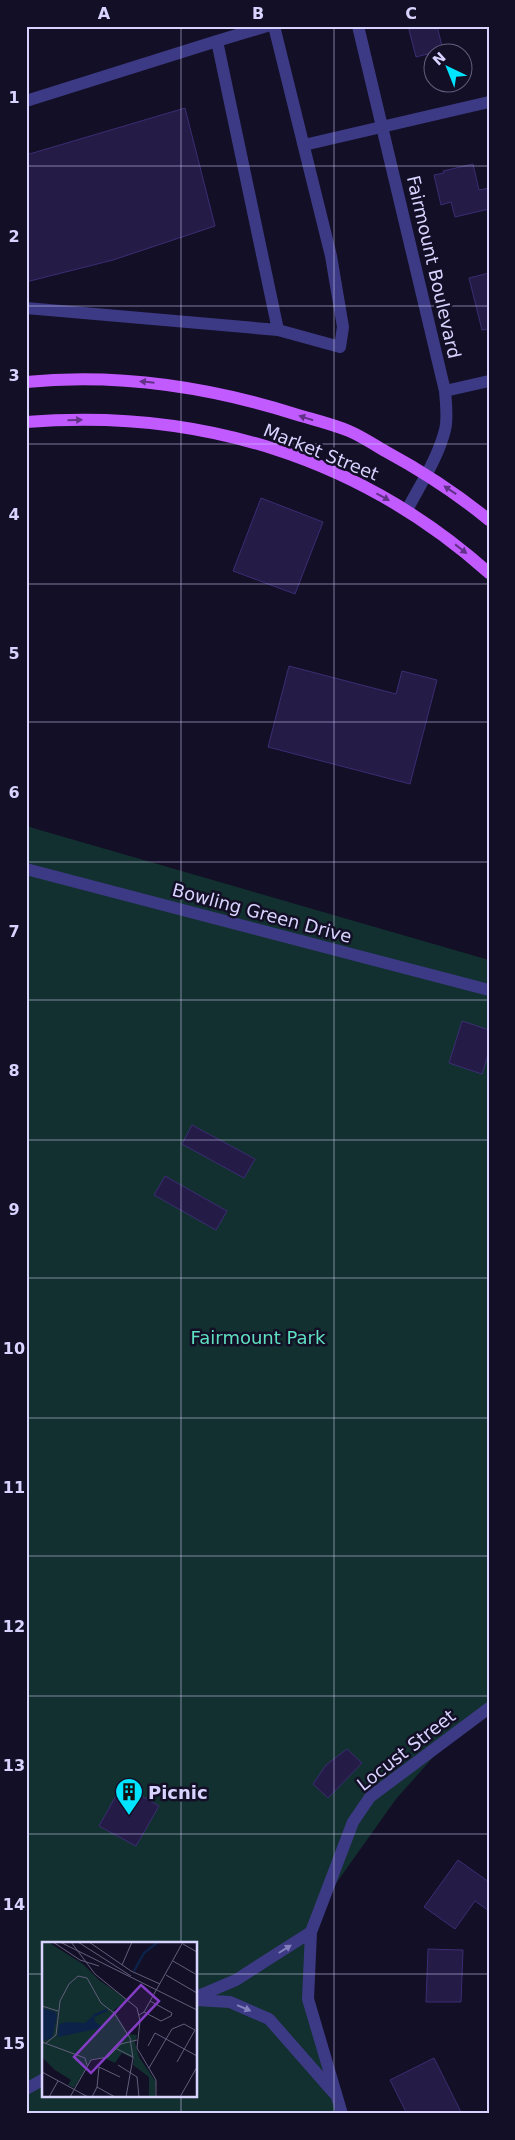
<svg xmlns="http://www.w3.org/2000/svg" width="515" height="2140" viewBox="0 0 515 2140" font-family="'DejaVu Sans',sans-serif">
  <style>
    .green { fill: #12302f; fill-rule: evenodd }
    .building { fill: #241b47; stroke: #3b2d73 }
    .lines { fill: none; stroke-linecap: round; stroke-linejoin: round }
    .minor { stroke: #3d3a85; stroke-width: 12 }
    .major { stroke: #c25bff; stroke-width: 12 }
    .oneway { fill: #623188 }
    .oneway2 { fill: #837fbc }
    .grid { fill: none; stroke: #d9d4ff; stroke-width: 1; stroke-opacity: 0.55 }
    .labels { text-anchor: middle; dominant-baseline: central; stroke-width: 5; stroke-linejoin: round; paint-order: stroke }
    .street-label { font-size: 18px; fill: #d9d4ff; stroke: #130f26 }
    .park-label { font-size: 18px; fill: #5fe0c0; stroke: #130f26 }
    .poi-label { font-size: 18px; font-weight: bold; fill: #d9d4ff; stroke: #130f26; text-anchor: start }
    .inset-river { fill: none; stroke: #0c2248; stroke-width: 2.5 }
    .inset-road { fill: none; stroke: #625e7d; stroke-width: 1 }
    .view { fill: #843dc5; fill-opacity: 0.15; stroke: #843dc5; stroke-width: 2.5 }
    .inset-edge { fill: none; stroke: #d9d4ff; stroke-width: 2.5 }
    .neatline { fill: none; stroke: #d9d4ff; stroke-width: 2 }
    .grid-label { font-size: 16px; text-anchor: middle; font-weight: bold; fill: #d9d4ff }
  </style>
  <rect width="100%" height="100%" fill="#130f26"/>
  <!-- green -->
  <path class="green" d="M26,826L489,960V1715L436,1754L396,1799L320,1906L310,1966L314,2027L336,2114H26ZM44,1944H196V2096H44Z"/>
  <!-- building -->
  <path class="building" d="M408,26H437L443,50L416,57Z
    M185,108L215,226L113,260L26,282V155Z
    M473,164L479,190L489,188V209L455,217L451,202L441,205L434,175L444,173L443,171Z
    M489,273V329L482,330L469,278Z
    M261,498L323,522L295,594L233,571Z
    M289,666L396,694L402,671L437,680L410,784L268,747Z
    M462,1021L489,1030V1051L482,1074L449,1063Z
    M192,1125L255,1159L244,1178L182,1144Z
    M165,1176L227,1211L216,1230L154,1195Z
    M347,1749L362,1763L328,1798L313,1784L326,1765Z
    M122,1785L159,1806L136,1846L99,1826Z
    M458,1860L489,1882V1911L475,1901L455,1929L424,1907Z
    M428,1949L463,1950L461,2002H426Z
    M434,2058L462,2114H407L390,2080Z"/>
  <g class="lines">
    <!-- minor -->
    <path class="minor" d="M274,26L331,256L343,327L340,347L278,330
      M358,26L445,391C446,404 448,418 445,430C438,458 420,485 407,510
      M217,41L267,26
      M26,101L217,41L278,330L26,308
      M304,145L489,102
      M445,391L489,381
      M26,869L489,990
      M196,1997L236,1980L311,1932
      M196,2000L230,2002L269,2019L334,2093
      M26,2089L44,2079
      M342,2114L308,1999L311,1932L353,1822L370,1797L489,1708"/>
    <!-- major -->
    <path class="major" d="M26,382C119,373 210,387 298,415C315,420 332,424 349,431C361,436 373,444 385,451C422,471 456,493 489,520
      M26,422C199,408 359,457 489,573"/>
  </g>
  <!-- one-way arrows -->
  <defs><path id="oneway-solid" d="M-6-.8H1V-3.2L6.5 0L1 3.2V.8H-6Z" transform="scale(1.25)"/></defs>
  <g class="oneway">
    <use href="#oneway-solid" transform="translate(147 382) rotate(-174)"/>
    <use href="#oneway-solid" transform="translate(306 418) rotate(-163)"/>
    <use href="#oneway-solid" transform="translate(75 420) rotate(-2)"/>
    <use href="#oneway-solid" transform="translate(450 490) rotate(-146)"/>
    <use href="#oneway-solid" transform="translate(383 497) rotate(29)"/>
    <use href="#oneway-solid" transform="translate(461 549) rotate(38)"/>
  </g>
  <g class="oneway2">
    <use href="#oneway-solid" transform="translate(285 1949) rotate(-32)"/>
    <use href="#oneway-solid" transform="translate(244 2008) rotate(23)"/>
  </g>
  <!-- grid -->
  <path class="grid" d="M181,26V1944M334,26V2114M26,166H489M26,306H489M26,444H489M26,584H489M26,722H489M26,862H489M26,1000H489M26,1140H489M26,1278H489M26,1418H489M26,1556H489M26,1696H489M26,1834H489M26,1974H44M196,1974H489M181,2096V2114"/>
  <!-- icons -->
  <defs>
    <symbol id="building-pin" viewBox="-11 -11 22 30"><path d="M0 17L-7.5 6A9.5 9.5 0 1 1 7.5 6Z" fill="#00e5ff" stroke="#130f26"/><path d="M-4-6H4V6H1V3H-1V6H-4ZM-2.5-4.3h1.7v1.8h-1.7ZM.8-4.3h1.7v1.8H.8ZM-2.5-1h1.7V.8h-1.7ZM.8-1h1.7V.8H.8Z" fill="#111"/></symbol>
  </defs>
  <g fill-rule="evenodd">
    <use href="#building-pin" x="113" y="1776" width="32" height="43"/>
  </g>
  <g class="labels">
    <!-- street labels -->
    <g class="street-label">
      <text transform="translate(434 267) rotate(77)">Fairmount Boulevard</text>
      <text transform="translate(321 452) rotate(22)">Market Street</text>
      <text transform="translate(262 913) rotate(15)">Bowling Green Drive</text>
      <text transform="translate(406 1750) rotate(-38)">Locust Street</text>
    </g>
    <!-- park labels -->
    <g class="park-label">
      <text x="258" y="1337">Fairmount Park</text>
    </g>
    <!-- poi labels -->
    <g class="poi-label">
      <text x="148" y="1792">Picnic</text>
    </g>
  </g>
  <!-- overview -->
  <g transform="translate(42 1942)">
    <rect width="155" height="155" fill="#130f26"/>
    <path d="M0,0H6L41,22L57,38L86,58L72,68L86,92L95,93L93,101L97,115L114,140L113,155H107V135L91,123L92,117L80,111L73,121L62,116L50,117L32,146L26,143L29,138L13,128L0,115Z" fill="#12302f"/>
    <path d="M0,66L13,70L15,74L10,96L3,98H0ZM51,74L54,81L61,84L59,86L16,95L17,82L25,80L43,81Z" fill="#0c2248"/>
    <path class="inset-river" d="M92,29L102,11L116,0M51,74L65,68"/>
    <path class="inset-road" d="M11,0L38,18L57,24M18,0L155,68M29,0L53,32L95,66L98,79L95,106L114,138V155M36,0L89,34M47,0L89,29L118,42M141,2L155,10M131,19L155,33M80,23L90,0M124,33L155,51M0,64L16,69M102,70L119,79L129,74L130,71L108,59M97,73L102,70L141,0M0,100L43,116L45,123M4,101L14,93L18,59L27,42L36,34L45,36L59,61L72,71L88,96L91,116L84,155M106,104L113,91L155,114M75,107L91,115M76,123L95,135L97,155M107,126L130,87L142,82L153,88L135,120M0,130L46,155M55,145L73,155M7,155L16,139M28,155L49,118L66,115L79,102L95,98M50,155L55,145L57,125L78,135M138,155L155,125"/>
    <path class="view" d="M99,43L117,59L49,131L32,115Z"/>
    <rect width="155" height="155" class="inset-edge"/>
  </g>
  <!-- border -->
  <rect width="515" height="2140" fill="none" stroke="#130f26" stroke-width="55"/>
  <!-- north arrow -->
  <g transform="translate(448 68) rotate(317)"><circle r="24" fill="#130f26" stroke="#625e7d"/>
  <path d="M0-4L9 19L0 12L-9 19Z" fill="#00e5ff"/>
  <text y="-8" font-size="14" font-weight="bold" text-anchor="middle" fill="#d9d4ff">N</text>
  </g>
  <rect x="28" y="28" width="460" height="2084" class="neatline"/>
  <g class="grid-label">
    <text x="104" y="19">A</text>
    <text x="258" y="19">B</text>
    <text x="411" y="19">C</text>
    <text x="14" y="103">1</text>
    <text x="14" y="242">2</text>
    <text x="14" y="381">3</text>
    <text x="14" y="520">4</text>
    <text x="14" y="659">5</text>
    <text x="14" y="798">6</text>
    <text x="14" y="937">7</text>
    <text x="14" y="1076">8</text>
    <text x="14" y="1215">9</text>
    <text x="14" y="1354">10</text>
    <text x="14" y="1493">11</text>
    <text x="14" y="1632">12</text>
    <text x="14" y="1771">13</text>
    <text x="14" y="1910">14</text>
    <text x="14" y="2049">15</text>
  </g>
</svg>
